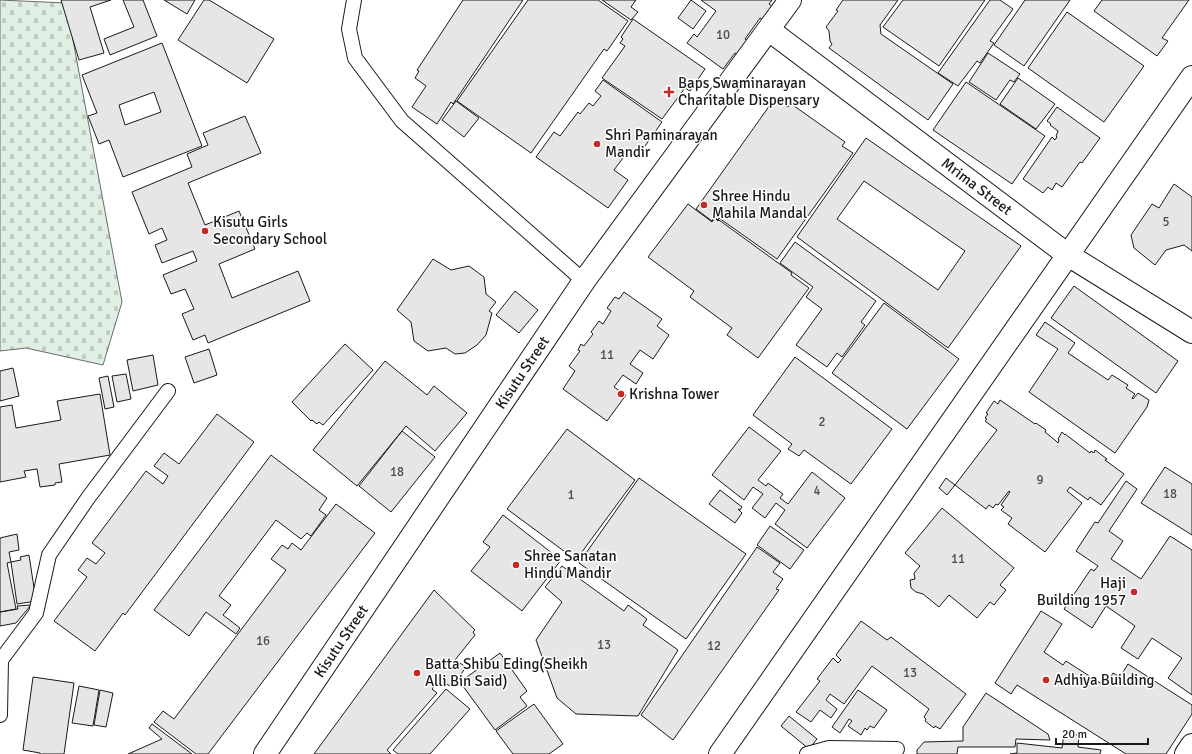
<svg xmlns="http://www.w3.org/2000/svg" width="1192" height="754" viewBox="0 0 1192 754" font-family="Signika,sans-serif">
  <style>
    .cemetery { fill: url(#cemetery-stones); stroke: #6a6a6a }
    .building { fill: #e6e6e6; stroke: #1a1a1a; fill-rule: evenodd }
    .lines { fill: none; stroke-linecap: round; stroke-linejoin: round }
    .lane-casing { stroke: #1a1a1a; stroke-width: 16 }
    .street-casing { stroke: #1a1a1a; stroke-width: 24 }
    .secondary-casing { stroke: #1a1a1a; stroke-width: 24 }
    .lane { stroke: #fff; stroke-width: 14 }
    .street { stroke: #fff; stroke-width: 22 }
    .secondary { stroke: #fff; stroke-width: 22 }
    .poi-dot { fill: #c62828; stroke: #fff; stroke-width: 1.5 }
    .labels { text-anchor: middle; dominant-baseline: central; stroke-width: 3; stroke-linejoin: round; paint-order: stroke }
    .number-label { font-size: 13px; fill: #4d4d4d }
    .poi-label { font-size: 15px; fill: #1a1a1a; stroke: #fff; text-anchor: start }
    .street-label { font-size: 15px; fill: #1a1a1a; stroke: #fff }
  </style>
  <defs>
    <pattern id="cemetery-stones" width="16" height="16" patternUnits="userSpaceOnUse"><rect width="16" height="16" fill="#e0efe3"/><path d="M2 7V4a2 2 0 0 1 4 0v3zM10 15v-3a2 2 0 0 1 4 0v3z" fill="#c0ccc2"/></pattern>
  </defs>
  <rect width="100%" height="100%" fill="#fff"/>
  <!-- cemetery -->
  <path class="cemetery" d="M0,0L66,3L122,302L103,365L26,348L0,351Z"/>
  <!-- building -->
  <path class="building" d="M61,0H111L90,7L104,53L79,60Z
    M123,0H143L157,36L110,55L104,39L134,27Z
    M164,0H195L187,14Z
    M204,0H209L274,39L247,83L178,40Z
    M463,0H523L453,104L451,102L437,124L412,107L426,86L415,78L419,71L417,70Z
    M528,0H598L628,21L607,51L604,49L531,153L457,101Z
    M602,0H636L631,7L638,12L631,20Z
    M691,0L706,11L693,29L678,18Z
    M701,0H772L769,4L772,6L763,20L760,18L745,39L748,41L738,55L735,53L723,69L687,43L694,34L697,37L716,11Z
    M843,0H898L880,25L881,34L953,84L928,120L829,48L832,44L830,41L829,31L826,27L838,11L836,10Z
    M903,0H985L939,66L883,27Z
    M990,0H1000L1013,9L990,41L994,43L980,63L977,61L958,86L938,73Z
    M1025,0H1070L1024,66L994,45Z
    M1102,0H1189L1162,38L1168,41L1157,56L1094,11Z
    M1067,12L1144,66L1104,122L1028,68Z
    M633,19L705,69L690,91L685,88L662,119L602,78L625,46L620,43L623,39L621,37Z
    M162,43L202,146L123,177L109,140L99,144L88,116L97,113L82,75ZM154,92L161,112L125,125L119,105Z
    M988,53L1020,74L1014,82L1010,80L996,100L969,82Z
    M1018,78L1055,104L1036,129L1000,104Z
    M603,80L662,122L638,156L629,150L614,170L628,180L608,208L536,157L554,132L560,136L578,112L580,114L589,103L593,106L601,96L595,91Z
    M966,82L1045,136L1012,184L933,130Z
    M775,98L788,107L790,103L845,142L842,146L853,153L777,259L719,218L718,220L714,217L712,221L696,209Z
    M456,101L479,118L464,137L442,120Z
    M1057,107L1100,138L1082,163L1080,162L1062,187L1056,183L1052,190L1048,187L1043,193L1023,179L1052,137L1055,140L1057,137L1056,136L1058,131L1050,125L1051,124L1047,121Z
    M245,116L261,153L188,183L205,225L239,211L255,249L219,264L232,298L298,271L310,301L208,343L205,335L193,340L182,314L194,309L185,289L171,294L163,275L197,261L193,251L162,263L155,245L167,240L162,228L149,234L132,192L192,167L187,154L208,145L203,133Z
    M866,138L1021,246L948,348L797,237ZM864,181L965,251L938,290L837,219Z
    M1174,184L1192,197V251L1184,245L1166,250L1155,265L1134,248L1131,235L1152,204L1159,208Z
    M688,204L712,222L715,218L718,221L719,220L792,273L791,275L809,288L758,358L727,335L732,328L690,297L694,291L648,257Z
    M795,242L876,301L861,322L865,325L842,357L837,353L827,367L796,345L822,309L806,297L813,287L780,263Z
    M433,259L451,270L469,266L484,277L486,294L496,302L489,311L492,313L486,335L477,345L465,353L455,354L446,348L428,351L414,341L411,322L397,310Z
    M1074,286L1178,361L1156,393L1051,318Z
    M515,291L538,310L519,333L496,315Z
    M624,292L662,319L657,326L669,335L653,359L640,350L630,364L643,373L636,384L623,375L614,387L626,395L607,421L563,389L575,371L569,366L580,351L578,350L581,344L584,346L593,334L591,332L599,321L603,324L611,311L607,308L615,297L619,299Z
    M884,303L959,359L907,429L832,373Z
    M1045,322L1075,343L1068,353L1108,380L1112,375L1128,385L1126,388L1135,394L1132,398L1133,399L1138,393L1149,400L1147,407L1115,453L1029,392L1058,349L1036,335Z
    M345,344L373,370L323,425L319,422L317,424L312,420L311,421L292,402Z
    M209,349L217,375L194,383L185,357Z
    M153,355L158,385L133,391L127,360Z
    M795,357L892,429L851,484L804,450L799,456L788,449L792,444L753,415Z
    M385,361L427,395L434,386L467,413L435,451L406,426L357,486L313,450Z
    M13,368L19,396L0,401V371Z
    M126,374L131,399L117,402L112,376Z
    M108,376L114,407L105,409L99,378Z
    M100,394L110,455L59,464L62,482L55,483V485L40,487L37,469L24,471L26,477L0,482V407L12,405L16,428L61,420L57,401Z
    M1000,400L1035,424L1036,423L1046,430L1045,432L1056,441L1058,443L1059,440L1058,439L1062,432L1065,435V434L1090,453L1091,451L1094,453L1095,450L1107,459L1105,460L1124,474L1101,505L1090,497L1088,500L1070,487L1067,491L1082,503L1045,552L1008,524L1012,518L1001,510L1004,507L1001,505L1010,492L1009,491L998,505L996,504L993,508L989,505L986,509L955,485L997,430L985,421L987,419L985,418L988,414L986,413L994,401L998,404Z
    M217,414L254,442L125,615L123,613L95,651L54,621L87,577L78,570L87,558L96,564L105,553L92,543L146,471L163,484L168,476L154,466L164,453L179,464Z
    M749,427L781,451L758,480L766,486L768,483L783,494L780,498L788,504L812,472L845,498L807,548L775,524L785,510L776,503L765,518L752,508L763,494L753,487L744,500L712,475Z
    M567,429L635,480L576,560L507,509Z
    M402,431L435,457L391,512L359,486Z
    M271,455L327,498L319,510L326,515L311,536L307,533L301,539L276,520L219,596L231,605L223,615L240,628L236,634L206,612L189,636L154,610Z
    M1165,467L1192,484V535L1141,503Z
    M639,478L746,554L686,639L579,563Z
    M946,478L955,485L947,495L939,488Z
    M1126,481L1137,489L1109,531L1123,541L1111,559L1141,579L1170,536L1192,550V695L1168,678L1182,658L1152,638L1138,659L1121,648L1135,626L1106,606L1092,628L1064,609L1091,569L1094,571L1098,566L1076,551L1095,522L1098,523Z
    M720,490L742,507L740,510L738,509L742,513L735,523L709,504Z
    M336,504L375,533L208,754H196L154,722L163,711L174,719L286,570L271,559L282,545L288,549L292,543L301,550Z
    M942,508L1014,568L1000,585L1006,590L994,605L990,602L977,618L949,595L939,607L923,594L916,592L911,588L910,580L915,579L914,573L920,566L905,553Z
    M503,515L561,560L522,611L471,571L490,547L483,542Z
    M770,526L804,550L790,569L757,545Z
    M17,534L19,550L9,552L11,562L7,563L16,609L0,612V538Z
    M757,547L780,563L773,572L783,579L776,589L779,590L673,740L641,715Z
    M29,555L36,601L17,604L11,562L21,560L20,557Z
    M562,566L624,611L628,605L647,619L643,625L678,650L638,716L576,714L557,698L536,640L562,602L545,587Z
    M434,590L475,630L473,632L475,635L455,660L466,667L452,687L439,680L432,689L437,693L387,750L391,754H314Z
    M31,605L16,623L0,626V612L18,609L17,606Z
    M1041,611L1062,624L1044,652L1063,665L1066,661L1105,686L1113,673L1120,677L1128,664L1192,705V714L1166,754H1126L1017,685L1011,694L995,683Z
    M861,621L887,640L891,637L966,694L940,729L935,726L934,728L925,721L926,719L924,717L929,709L872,666L844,704L830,694L826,700L837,709L831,718L820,710L811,722L796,712L820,681L817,679L833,658L838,663L841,660L836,655Z
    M500,653L527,691L520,697L527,706L495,730L460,682Z
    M33,677L74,683L64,754H40V753L23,750Z
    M79,686L99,690L93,726L72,723Z
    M446,689L470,709L430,754H398L393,750Z
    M100,690L113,693L106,727L94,725Z
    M858,690L887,710L874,728L870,726L867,730L865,728L861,735L848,726L852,721L849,719L840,733L832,727Z
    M986,693L1048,734L1050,740L1016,739L1015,747H958L957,754H917V750L924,742L963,741V727Z
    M534,704L563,744L549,754H513L496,731Z
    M789,716L817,739L809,749L781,726Z
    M152,724L192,754H128L162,739L149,728Z
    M1064,734L1079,735L1078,747L1101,750L1100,754H1010L1017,753V743L1062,748Z"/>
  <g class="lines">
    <defs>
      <path id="lane" d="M354,0L349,29L355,58L402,121L584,281
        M0,715L1,660L36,613L49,555L88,498L168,391
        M807,754L829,748L897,749"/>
      <g id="street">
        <path id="s1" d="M769,30L1068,255L1192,332"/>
        <path id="s2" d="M265,754L584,281L790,0"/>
        <path d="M720,754L1192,77"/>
      </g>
      <path id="secondary" d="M1186,754L1192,745"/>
    </defs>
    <!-- lane casing -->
    <use href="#lane" class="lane-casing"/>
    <!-- street casing -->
    <use href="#street" class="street-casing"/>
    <!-- secondary casing -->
    <use href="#secondary" class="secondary-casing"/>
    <!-- lane -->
    <use href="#lane" class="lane"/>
    <!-- street -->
    <use href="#street" class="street"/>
    <!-- secondary -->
    <use href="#secondary" class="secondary"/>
  </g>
  <!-- markers -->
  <g class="poi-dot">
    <path d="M667 86h4v4h4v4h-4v4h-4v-4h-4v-4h4z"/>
    <circle cx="597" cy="144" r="4"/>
    <circle cx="704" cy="205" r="4"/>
    <circle cx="205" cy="231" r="4"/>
    <circle cx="621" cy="394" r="4"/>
    <circle cx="516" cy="565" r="4"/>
    <circle cx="1134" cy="592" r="4"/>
    <circle cx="417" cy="673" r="4"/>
    <circle cx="1046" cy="680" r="4"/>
  </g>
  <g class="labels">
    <!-- number labels -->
    <g class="number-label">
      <text x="723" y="35">10</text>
      <text x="1166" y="222">5</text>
      <text x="607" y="355">11</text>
      <text x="822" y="422">2</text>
      <text x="397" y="472">18</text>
      <text x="1040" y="480">9</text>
      <text x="817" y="491">4</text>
      <text x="1170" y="494">18</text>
      <text x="571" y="495">1</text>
      <text x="958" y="559">11</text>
      <text x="263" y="641">16</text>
      <text x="604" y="645">13</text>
      <text x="714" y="646">12</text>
      <text x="910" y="673">13</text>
    </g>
    <!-- poi labels -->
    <g class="poi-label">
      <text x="678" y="83">Baps Swaminarayan<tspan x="678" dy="17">Charitable Dispensary</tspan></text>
      <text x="605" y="135">Shri Paminarayan<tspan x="605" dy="17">Mandir</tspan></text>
      <text x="712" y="196">Shree Hindu<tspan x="712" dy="17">Mahila Mandal</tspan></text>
      <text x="213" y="222">Kisutu Girls<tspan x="213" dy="17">Secondary School</tspan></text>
      <text x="629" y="394">Krishna Tower</text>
      <text x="524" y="556">Shree Sanatan<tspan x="524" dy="17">Hindu Mandir</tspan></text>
      <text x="1126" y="583" text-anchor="end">Haji<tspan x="1126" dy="17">Building 1957</tspan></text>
      <text x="425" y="664">Batta Shibu Eding(Sheikh<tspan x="425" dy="17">Alli Bin Said)</tspan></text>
      <text x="1054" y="680">Adhiya Building</text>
    </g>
    <!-- street labels -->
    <g class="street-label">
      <text stroke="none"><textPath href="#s1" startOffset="260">Mrima Street</textPath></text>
      <text stroke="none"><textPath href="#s2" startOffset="460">Kisutu Street</textPath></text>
      <text stroke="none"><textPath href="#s2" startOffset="136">Kisutu Street</textPath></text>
    </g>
  </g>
  <!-- scale -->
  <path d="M1056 738v6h92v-6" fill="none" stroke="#1a1a1a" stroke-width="2"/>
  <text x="1062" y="738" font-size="12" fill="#1a1a1a" stroke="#ffffff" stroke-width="3" paint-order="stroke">20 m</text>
</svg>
